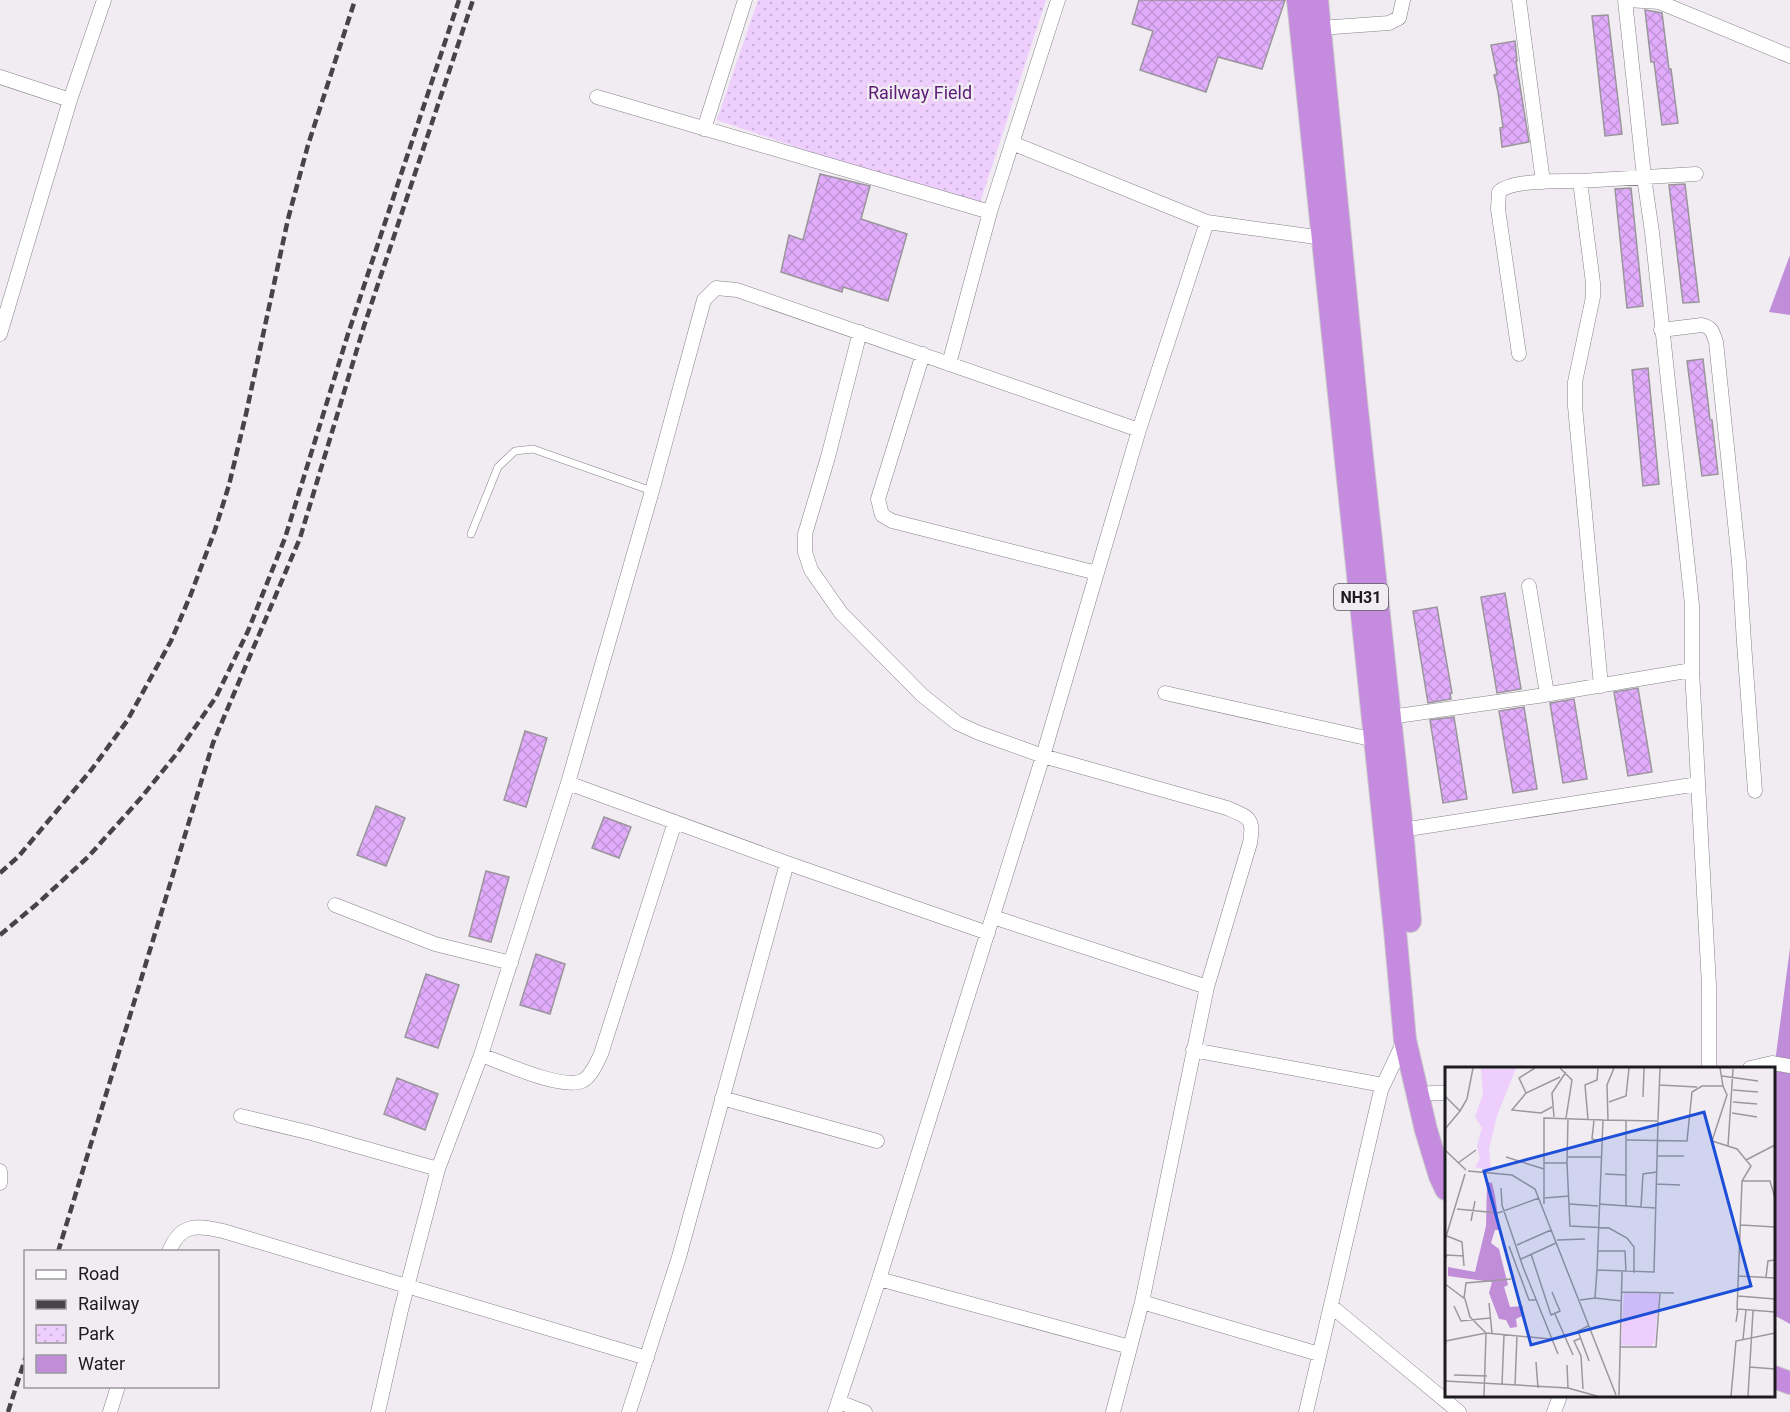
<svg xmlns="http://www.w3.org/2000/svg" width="1790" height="1412" viewBox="0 0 1790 1412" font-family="Roboto,sans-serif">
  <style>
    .park { fill: url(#park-dots) }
    .water { fill: #c08dd9 }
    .building { fill: url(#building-cross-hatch); stroke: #99959a; stroke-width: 1.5 }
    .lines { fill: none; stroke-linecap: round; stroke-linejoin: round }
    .service-casing { stroke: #858287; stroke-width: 8 }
    .minor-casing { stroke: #858287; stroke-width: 15 }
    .trunk-casing { stroke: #c9c8c9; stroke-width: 24 }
    .service { stroke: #fff; stroke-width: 7 }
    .minor { stroke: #fff; stroke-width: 14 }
    .trunk { stroke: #c48bde; stroke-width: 22 }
    .rail { stroke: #464447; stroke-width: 4.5; stroke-dasharray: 9 4.5; stroke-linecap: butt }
    .labels { text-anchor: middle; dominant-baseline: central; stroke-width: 5; stroke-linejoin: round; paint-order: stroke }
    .shield { fill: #f0ecf2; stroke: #5c5a5d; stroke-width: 1.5 }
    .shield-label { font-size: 16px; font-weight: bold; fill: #1c1b1d }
    .park-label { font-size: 18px; fill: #5c1c76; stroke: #f0ecf2 }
    .inset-road { fill: none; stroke: #9b989d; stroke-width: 1.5 }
    .view { fill: #1d4ed8; fill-opacity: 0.15; stroke: #1d4ed8; stroke-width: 3 }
    .inset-edge { fill: none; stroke: #1c1b1d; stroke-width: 3 }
  </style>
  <defs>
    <pattern id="park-dots" width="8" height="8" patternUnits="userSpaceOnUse" patternTransform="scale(1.5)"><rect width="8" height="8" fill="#edcefd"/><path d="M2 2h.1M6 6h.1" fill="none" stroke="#cbb0d8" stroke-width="1.8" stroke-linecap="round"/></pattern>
    <pattern id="building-cross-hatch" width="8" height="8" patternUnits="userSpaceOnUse" patternTransform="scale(1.5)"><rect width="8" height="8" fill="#e1acfb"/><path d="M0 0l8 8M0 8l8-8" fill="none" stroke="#c093d7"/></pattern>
  </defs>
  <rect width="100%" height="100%" fill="#f0ecf2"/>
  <!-- park -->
  <path class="park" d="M758,0H1046L978,209L717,120Z"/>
  <!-- water -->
  <path class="water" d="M1790,255V315L1769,312Z
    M1790,948V1324L1774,1315V1070Z"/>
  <!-- building -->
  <path class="building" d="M1139,0H1285L1262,69L1218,57L1206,92L1140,70L1153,31L1132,24Z
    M1645,10L1662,13L1669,69H1671L1678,123L1662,125L1654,62H1651Z
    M1608,15L1622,134L1605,136L1592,16Z
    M1515,41L1517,61H1516L1529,142L1502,147L1500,128L1503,127L1498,92L1494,75L1497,74L1491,45Z
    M820,174L870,186L861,219L907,234L888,301L843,287L842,292L781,272L789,235L803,240Z
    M1685,184L1699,302L1683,303L1669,185Z
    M1631,188L1643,306L1627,308L1615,189Z
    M1703,359L1710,420H1712L1718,474L1702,476L1687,361Z
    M1648,368L1659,484L1643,486L1632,370Z
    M1505,593L1521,689L1497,693L1481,597Z
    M1437,607L1452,693L1450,694L1451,699L1428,703L1413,611Z
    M1638,688L1652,772L1628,776L1614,692Z
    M1574,699L1587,779L1563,783L1550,703Z
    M1524,707L1537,789L1513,793L1499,711Z
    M1454,717L1467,799L1443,803L1430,720Z
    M525,731L547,738L526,807L504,800Z
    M376,806L405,818L386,866L357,855Z
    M604,817L631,827L619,858L592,848Z
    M486,871L509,877L491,942L469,936Z
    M536,954L565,964L550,1014L520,1005Z
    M426,974L459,985L438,1048L405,1037Z
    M397,1078L438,1094L425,1130L384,1114Z"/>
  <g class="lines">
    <defs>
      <path id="service" d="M471,534L498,467L515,451L533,449L652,491"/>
      <path id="minor" d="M1519,0L1543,182
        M1625,0L1644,177L1652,232L1692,605V670L1709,986V1068
        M1627,0L1659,2L1790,56
        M1320,28L1389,23L1399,18L1403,0
        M0,77L70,100
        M597,97L990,212
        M704,129L745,0
        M1012,143L1207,222
        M1580,181L1696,174
        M1661,330L1702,325C1712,327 1713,333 1716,342L1739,562L1744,643L1755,791
        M860,332L828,457L805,534V552L811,570L841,613L922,695L957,723L979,733L1043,756L1227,808C1250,818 1254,818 1250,843L1207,987L1142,1302
        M0,334L70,100L104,0
        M923,354L878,499L882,515L892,521L1097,573
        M1519,354L1498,209L1499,192C1510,180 1562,181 1580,181L1593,283V297L1575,382V406L1601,686
        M949,364L990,212L1058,0
        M1529,586L1547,694
        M1165,693L1375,740
        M1390,717L1538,696L1692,670
        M568,783L787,863L988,933
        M1402,830L1698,784
        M335,905L435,944L511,963
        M993,917L1207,987
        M1193,1050L1383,1085
        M481,1055C503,1063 562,1090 582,1081C591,1077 597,1062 601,1054L675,822
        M1750,1068L1772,1063L1790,1066
        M1431,1093H1446
        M722,1098L877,1141
        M241,1116L311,1133L438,1169
        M0,1171V1183
        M169,1252C180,1223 197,1225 223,1231L647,1358
        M879,1279L1130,1347
        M1331,1306L1459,1412
        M839,1402L865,1412
        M110,1412L118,1386
        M378,1412L401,1310L438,1169L481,1055L568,783L652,491L704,300L716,288L737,290L1139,430L1207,222L1323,238
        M629,1412L679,1257L787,863
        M835,1412L879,1279L1043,756L1139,430
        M1113,1412L1142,1302L1319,1354
        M1306,1412L1381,1090L1404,1041
        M1554,1412L1560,1396"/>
      <path id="trunk" d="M1298,0L1395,930L1405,1040L1426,1130L1440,1176L1446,1189
        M1317,0L1356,401L1402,830L1410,921
        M1774,1377L1790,1383"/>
    </defs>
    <!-- service casing -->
    <use href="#service" class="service-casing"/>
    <!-- minor casing -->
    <use href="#minor" class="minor-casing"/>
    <!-- trunk casing -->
    <use href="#trunk" class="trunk-casing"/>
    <!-- service -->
    <use href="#service" class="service"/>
    <!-- minor -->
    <use href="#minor" class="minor"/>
    <!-- trunk -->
    <use href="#trunk" class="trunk"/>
    <!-- rail -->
    <path class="rail" d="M0,873L18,857L92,769L127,721L171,641L191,594L215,530L229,485L246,414L288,219L308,145L355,0
      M0,935L38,903L88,857L140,799L178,752L216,697L248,631L285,538L348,334L459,0
      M58,1252L213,743L300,538L364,326L473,0
      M8,1412L26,1356"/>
  </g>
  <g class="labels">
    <!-- shield labels -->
    <rect class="shield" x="1334" y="584" width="54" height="26" rx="4.5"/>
    <g class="shield-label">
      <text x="1361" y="597">NH31</text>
    </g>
    <!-- park labels -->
    <g class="park-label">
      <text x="920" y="92">Railway Field</text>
    </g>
  </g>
  <!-- overview -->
  <g transform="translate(1445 1067)">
    <rect width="330" height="330" fill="#f0ecf2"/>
    <path d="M36,1H71L52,49L44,82L46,104L30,100L35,91L32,79L37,61L30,50L38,27Z" fill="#edcefd"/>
    <path d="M179,225L214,227L210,275L205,280L176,278Z" fill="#edcefd"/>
    <path d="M42,115L47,116L50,129L55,163H50L46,176L54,182L63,218L59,220L65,240L78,239L77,249L71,252L72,260L65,261L61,253L54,252L44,226L47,215L3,209V200L30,205L41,159Z" fill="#c08dd9"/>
    <path class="inset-road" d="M115,1L127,13L121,51M277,9L313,14M214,18L252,20M278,19L282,28L267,74L292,82L306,99L297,114L292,243M288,23L313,25M81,26L74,11L90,1M0,29L15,44L0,62M198,30L199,1M164,35L181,29L184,1M288,35L312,37M107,40L96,46L67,43L81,26L115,10M15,44L22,32L28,1M287,46L312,50M109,50L107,26L121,5M143,52L140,18L152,13L153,1M149,53L147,72L156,74M213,53L215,1M163,54L162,18L169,1M182,73L242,74L247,25L257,19H278L275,1M283,79L288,2M0,83L21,103M213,89H239M61,90L99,102M122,90H156M301,93L330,78M13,96L31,83M99,96H122L123,51M122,96L125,159L164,161L182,171L189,180V206M23,104L67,108L90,122L171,328M160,107L181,108M297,114H325L330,131M211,117L235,118M56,121L57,138L78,200L113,287M100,131L124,129M99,137V51L158,53L152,203M125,137L153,139M154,137L210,141M181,139V54M196,140L198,107L212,105M12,142L53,146L94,131M26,154L30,134M296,158L330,160M2,169L17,175L19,199M0,173L20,107M112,173L140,172M72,178L106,163M64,179L84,233H91M153,184H180L181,205M86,187L106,248L115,244L107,225M0,192L2,188L19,189M76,192L111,176M294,209L330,211M321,210L323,194L330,193M0,217L20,232L25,250L41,266L39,329M177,225L229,226M293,229L330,232M19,231L21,216L66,212M150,231L177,234M135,233L150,231L152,203L209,205L213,54L158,53M44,236L47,266M9,239L16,254L45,251M110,247L128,288M291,255L293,242L330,245M143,259L133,264L144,294M136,271L129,274L136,289L138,322M298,272L301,243M0,280L1,274L41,266L106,272M175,280H211L215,226M91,295L93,321M122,298L123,321M304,300L330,302M9,308L42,309M0,314L123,321L152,329M57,318L59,268M70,318L72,269M174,328L177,205M286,329L291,274L330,266M303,329L308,244"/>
    <path class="view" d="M259,45L306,219L86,278L39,104Z"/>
    <rect width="330" height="330" class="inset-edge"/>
  </g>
  <!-- legend -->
  <rect x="24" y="1250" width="195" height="138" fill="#f0ecf2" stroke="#9b989d" stroke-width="1.5"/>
  <rect x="36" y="1270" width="30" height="9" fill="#ffffff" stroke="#9b989d" stroke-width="1.5"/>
  <text x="78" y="1280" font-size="18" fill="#1c1b1d">Road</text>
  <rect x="36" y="1300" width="30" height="9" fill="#464447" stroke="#9b989d" stroke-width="1.5"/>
  <text x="78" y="1310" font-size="18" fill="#1c1b1d">Railway</text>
  <rect x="36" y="1325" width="30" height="18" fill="url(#park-dots)" stroke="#9b989d" stroke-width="1.5"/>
  <text x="78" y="1340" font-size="18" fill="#1c1b1d">Park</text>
  <rect x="36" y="1355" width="30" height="18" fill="#c08dd9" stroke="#9b989d" stroke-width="1.5"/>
  <text x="78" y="1370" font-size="18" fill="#1c1b1d">Water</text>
</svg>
